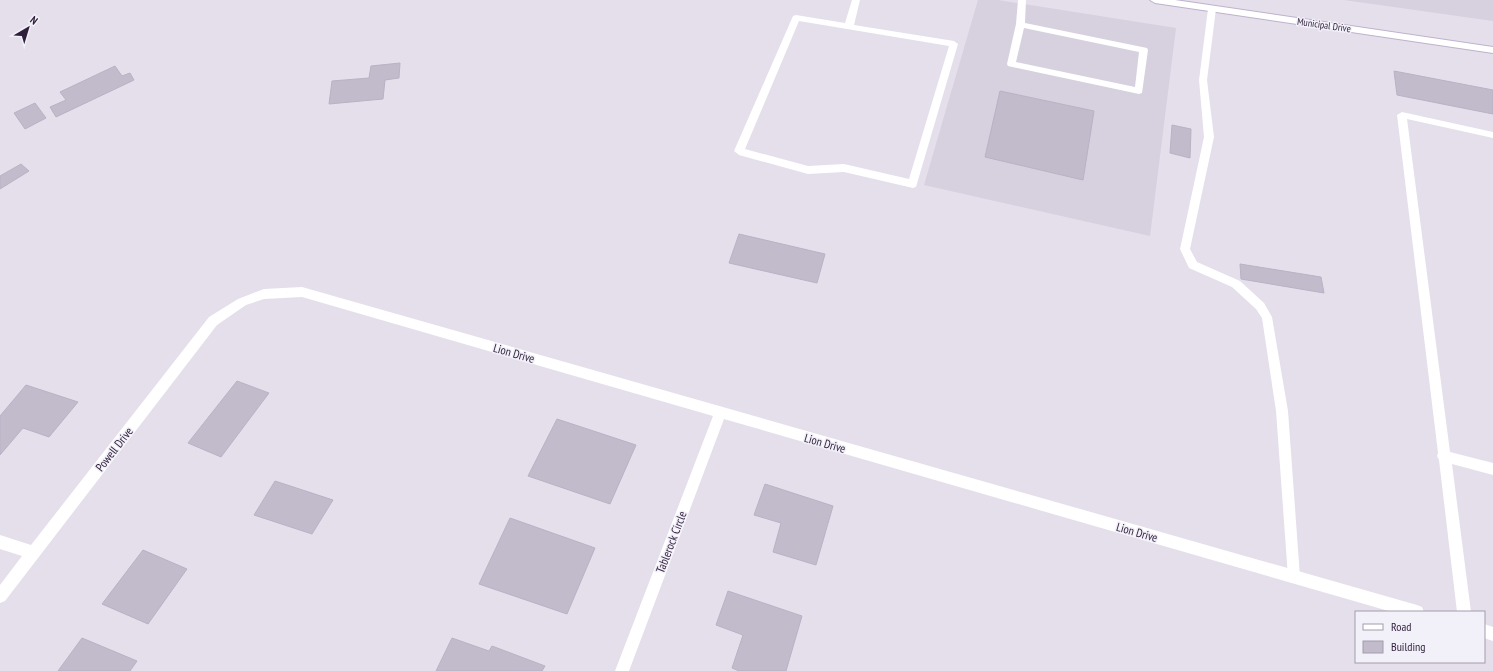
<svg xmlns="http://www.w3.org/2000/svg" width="1493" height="671" viewBox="0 0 1493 671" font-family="'PT Sans Narrow',sans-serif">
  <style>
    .built { fill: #d7d0df }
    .building { fill: #c2bbcc; stroke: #bab1c5 }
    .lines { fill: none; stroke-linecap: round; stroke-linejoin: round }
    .secondary-casing { stroke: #beb2cc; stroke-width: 2 }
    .lane { fill: #fff; fill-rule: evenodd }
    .street { fill: #fff; fill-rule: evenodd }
    .secondary { fill: #fff; fill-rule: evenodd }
    .labels { text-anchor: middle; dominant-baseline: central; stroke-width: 3; stroke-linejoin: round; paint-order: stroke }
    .far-street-label { font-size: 10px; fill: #301f3c; stroke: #f2f0f8 }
    .street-label { font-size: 12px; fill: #301f3c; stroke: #f2f0f8 }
  </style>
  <rect width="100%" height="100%" fill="#e4dfeb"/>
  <!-- built -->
  <path class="built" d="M978,0H998L1176,28L1150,236L924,185Z
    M1344,0H1493V21Z"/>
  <!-- building -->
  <path class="building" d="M400,63L399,78L385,80L383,99L329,104L332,81L369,78L371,66Z
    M115,66L122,76L130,73L134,80L56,117L50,107L66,100L60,92Z
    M1394,71L1493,90V114L1397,95Z
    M1000,91L1094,111L1083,180L985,157Z
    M35,103L46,118L25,129L14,113Z
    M1172,125L1191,129L1190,158L1170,153Z
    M21,164L29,171L0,189V176Z
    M739,234L825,254L817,283L729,263Z
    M1240,264L1321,277L1324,293L1241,279Z
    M237,381L269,393L221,457L188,443Z
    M26,385L78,402L49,437L23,428L0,455V416Z
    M557,419L636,445L610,504L528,476Z
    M275,481L333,500L312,534L254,515Z
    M765,484L833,506L816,565L773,552L781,523L754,515Z
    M510,518L595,548L567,614L479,584Z
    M143,550L187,569L148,624L102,604Z
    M728,591L802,616L786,671H739L732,668L743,635L716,625Z
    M82,638L137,661L130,671H58Z
    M452,638L489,651L492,646L545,666L542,671H436Z"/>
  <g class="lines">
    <defs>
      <path id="secondary" d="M1150,0H1175L1493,47V53L1155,3Z"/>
    </defs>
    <!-- secondary casing -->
    <use href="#secondary" class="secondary-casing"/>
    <!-- lane -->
    <path class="lane" d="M852,0H860L854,25L954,41L958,44L916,187L913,188L844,172L808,174L739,155L734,151L793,16L796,15L845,23ZM799,21L949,46L909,179L844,164L808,166L745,149Z
      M1018,0H1026L1025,23L1147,48L1148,50L1142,93L1139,94L1008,66L1007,64L1016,24ZM1024,28L1139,52L1135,87L1016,62Z
      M1212,6L1216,9L1207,80L1214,137L1190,249L1197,262L1240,281L1264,303L1272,317L1288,411L1300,577L1299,582L1294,583L1289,582L1288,577L1276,411L1262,318L1256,309L1232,287L1189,268L1180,249L1204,137L1199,80L1208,9Z
      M1402,112L1493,132V138L1407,119L1450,452L1493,463V475L1452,464L1471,612H1457L1439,460L1437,456L1438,453L1397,115Z"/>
    <!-- street -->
    <path class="street" d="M302,287L1417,605L1422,607L1424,612H1392L724,419L629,671H615L713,416L302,297L264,299L246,305L217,325L5,601L0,603V585L22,556L0,549V535L31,545L209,317L238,299L264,289Z
      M1484,624L1493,627V641L1484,638Z"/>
    <!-- secondary -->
    <use href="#secondary" class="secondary"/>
  </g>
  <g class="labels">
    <!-- far-street labels -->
    <g class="far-street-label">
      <text transform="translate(1324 25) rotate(8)">Municipal Drive</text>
    </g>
    <!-- street labels -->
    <g class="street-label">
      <text transform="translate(514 353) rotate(16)">Lion Drive</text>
      <text transform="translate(825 443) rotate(16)">Lion Drive</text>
      <text transform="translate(114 449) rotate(-52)">Powell Drive</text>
      <text transform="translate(1137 532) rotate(16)">Lion Drive</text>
      <text transform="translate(671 542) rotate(-69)">Tablerock Circle</text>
    </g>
  </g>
  <!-- legend -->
  <rect x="1355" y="611" width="130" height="52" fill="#f2f0f8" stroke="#a49cad"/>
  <rect x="1363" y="624" width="20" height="6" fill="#ffffff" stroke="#a49cad"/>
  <text x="1391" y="631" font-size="12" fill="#301f3c">Road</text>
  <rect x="1363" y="641" width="20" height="12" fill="#c2bbcc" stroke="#a49cad"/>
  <text x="1391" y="651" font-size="12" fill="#301f3c">Building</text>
  <!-- north arrow -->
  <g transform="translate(28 28) rotate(38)" stroke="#f2f0f8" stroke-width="3" paint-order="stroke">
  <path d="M0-3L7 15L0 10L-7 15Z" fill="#301f3c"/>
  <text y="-6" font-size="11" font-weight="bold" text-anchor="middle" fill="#301f3c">N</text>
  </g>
</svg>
